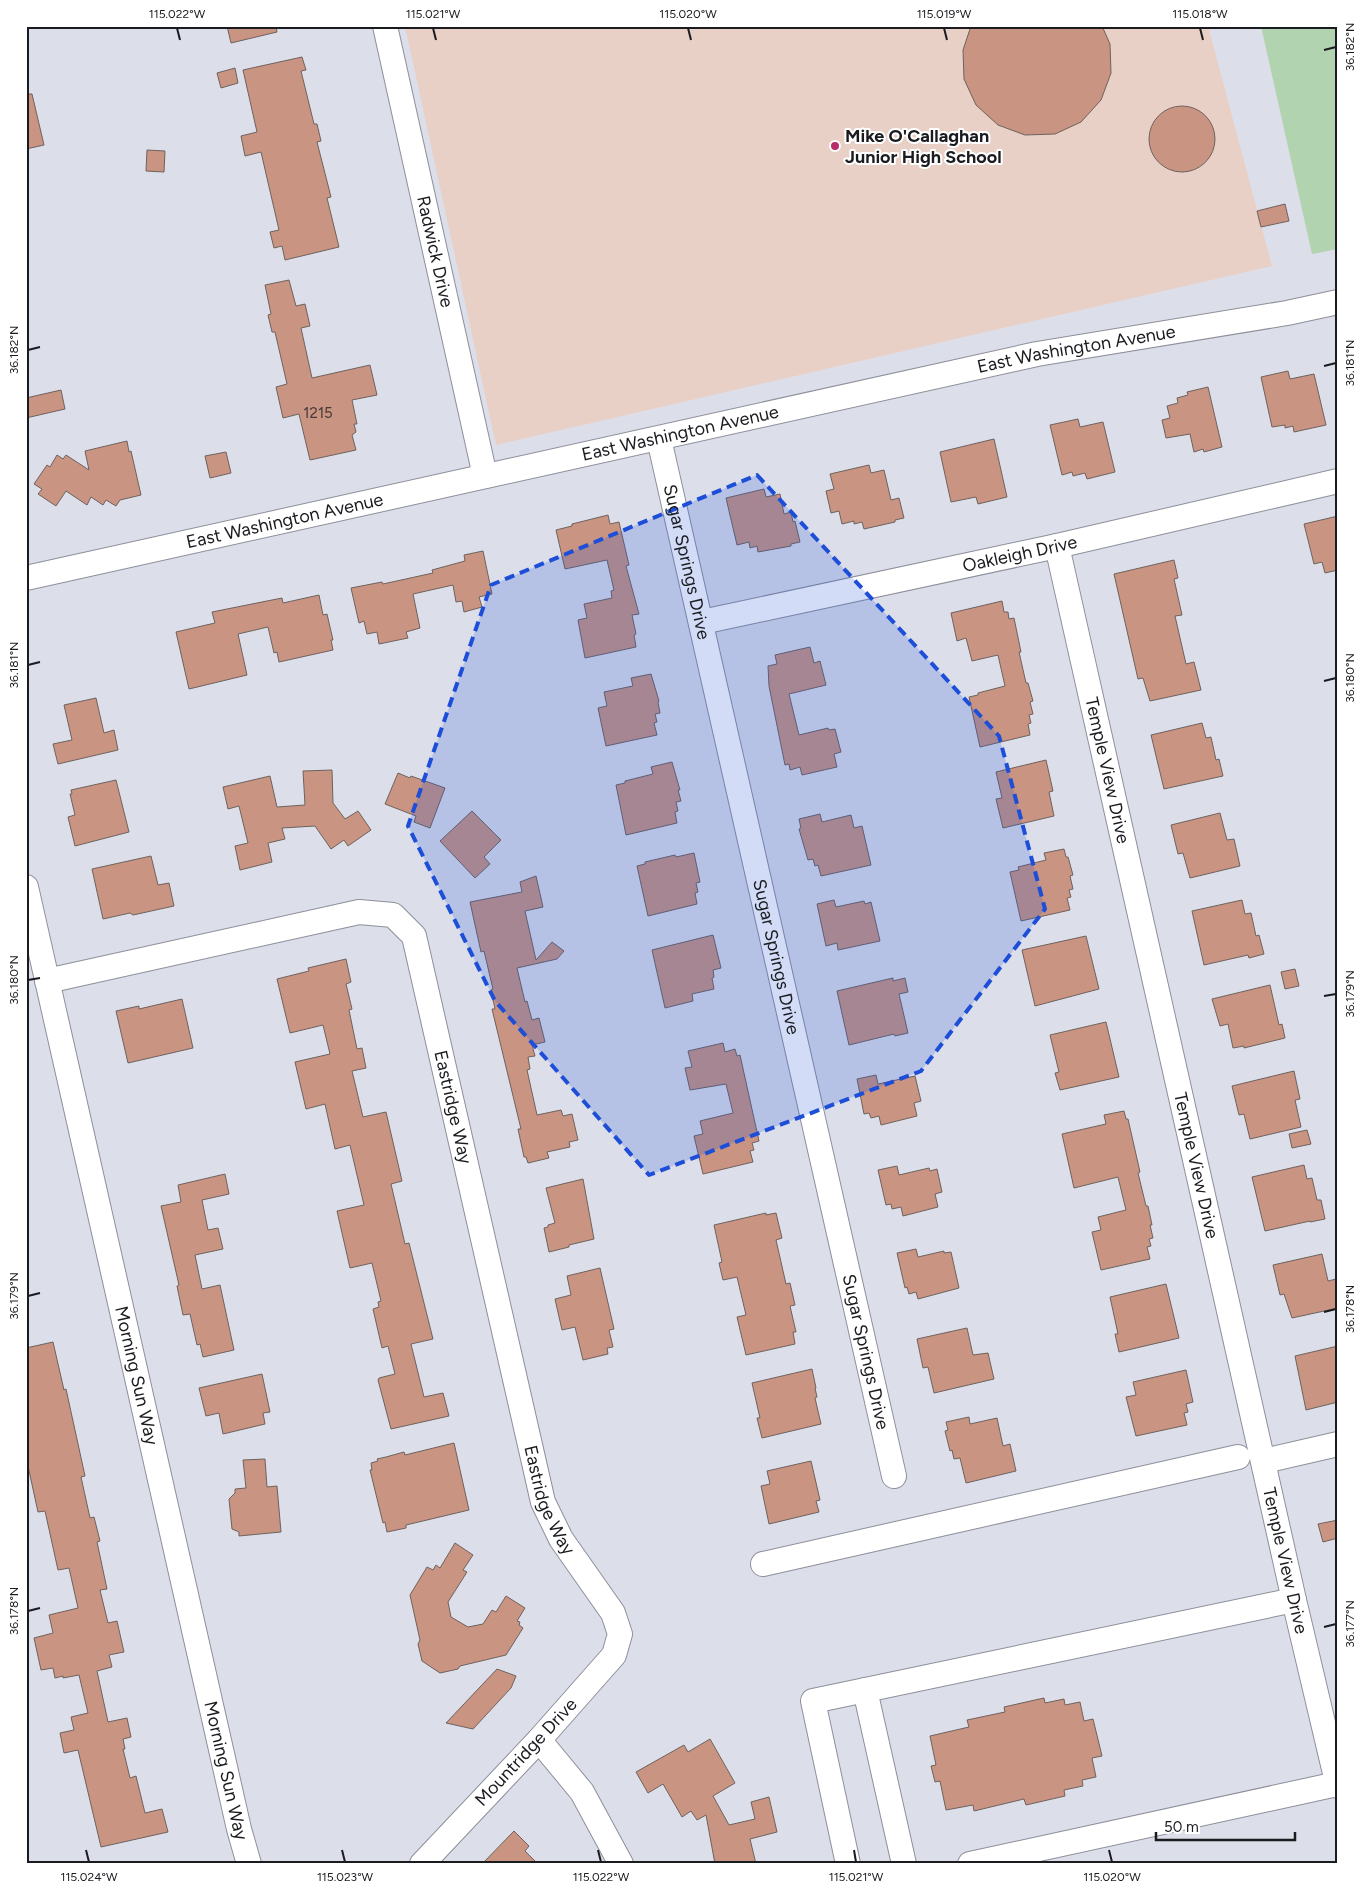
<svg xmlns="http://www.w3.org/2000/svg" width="1364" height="1890" viewBox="0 0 1364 1890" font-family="Figtree,sans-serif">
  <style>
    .education { fill: #e8d0c6 }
    .green { fill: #b1d3af }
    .building { fill: #c99481; stroke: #6e625e }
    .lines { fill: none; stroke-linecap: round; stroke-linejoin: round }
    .minor-casing { stroke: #8d8f9a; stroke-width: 26 }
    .minor { stroke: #fff; stroke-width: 24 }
    .marked { fill: #1d4ed8; fill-opacity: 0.2; stroke: #1d4ed8; stroke-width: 4; stroke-dasharray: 10 6; stroke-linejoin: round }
    .ticks { fill: none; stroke: #1a1b1f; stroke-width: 2 }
    .poi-dot { fill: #b82d67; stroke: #fff; stroke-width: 2 }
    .labels { text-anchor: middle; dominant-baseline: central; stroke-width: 4; stroke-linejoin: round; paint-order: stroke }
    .number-label { font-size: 15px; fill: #463938 }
    .poi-label { font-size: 18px; font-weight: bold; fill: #1a1b1f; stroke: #fff; text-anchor: start }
    .street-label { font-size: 18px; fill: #1a1b1f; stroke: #fff }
    .neatline { fill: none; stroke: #1a1b1f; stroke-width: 2 }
    .ticks-label { font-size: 12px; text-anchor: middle; fill: #1a1b1f }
  </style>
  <rect width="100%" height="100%" fill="#dcdeea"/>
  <!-- education -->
  <path class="education" d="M405,26H1208L1272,266L496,445Z"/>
  <!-- green -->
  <path class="green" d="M1261,26H1338V249L1312,254Z"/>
  <!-- building -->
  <path class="building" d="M227,26H276L277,32L231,43Z
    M971,26H1102L1110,44L1111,73L1101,100L1081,122L1055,134L1025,135L998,125L976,105L964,79L963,50Z
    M302,57L306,70L301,71L314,124H317L321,141L317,142L331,197L327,198L339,247L285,260L282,246L274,248L270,232L279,230L261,152L245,156L241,136L257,132L243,70Z
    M235,68L238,83L221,88L217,73Z
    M26,94H32L44,145L26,149Z
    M1149 139a33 33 0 1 1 66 0a33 33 0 1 1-66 0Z
    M147,150L165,151L164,172L146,171Z
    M1285,204L1289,221L1261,227L1257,211Z
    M289,280L296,306L305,304L310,326L301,328L312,378L370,365L377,395L352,400L357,424H354L356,432L352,435L356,450L310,460L299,414L283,418L276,387L287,384L275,332H272L268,315L271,314L265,285Z
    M1288,371L1290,379L1314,374L1326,425L1294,432L1293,426L1285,428V425L1272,427L1261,377Z
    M1208,387L1222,447L1204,452L1203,449L1194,452L1190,434L1166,438L1162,420L1170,418L1167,406L1178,403L1177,398L1188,395L1187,392Z
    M61,390L65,409L26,418V398Z
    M1078,419L1080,427L1103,422L1115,472L1087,479L1085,473L1073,476L1072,472L1062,475L1050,425Z
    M994,439L1007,497L978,504L976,497L951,502L940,452Z
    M127,441L129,452L131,451L141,495L120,500L116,506L106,500L103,505L91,497L87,505L66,491L56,506L38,494L42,489L34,484L47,465L50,467L57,455L63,459L66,455L89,470L85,451Z
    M226,452L231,473L210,478L205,456Z
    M869,465L871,473L884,470L891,500L899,498L904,518L895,520V522L864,529L862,522L854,524V521L842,524L839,511L831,513L826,491L834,489L830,474Z
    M764,489L766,497L780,494L784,514L791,512L793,522L795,521L800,542L791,544V546L758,552L757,546L750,548L749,542L737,545L726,498Z
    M608,515L610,524L619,522L629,565L626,566L639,614L632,615L636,634L634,635L636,647L585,658L578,620L587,618L584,604L612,598L611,591L614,590L607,560L565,569L556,530L572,526V524Z
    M1338,516V570L1325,573L1322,562L1314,564L1304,524Z
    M483,551L492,594L479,597L482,607L464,612L462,601L456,602L453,585L413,594L420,628L406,632L408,638L379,644L377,632L367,634L364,621L359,623L351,588L382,582L383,584L433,573L432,570L465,561L464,555Z
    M1174,560L1178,578L1174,579L1182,615L1175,616L1186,664L1194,662L1201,690L1150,701L1143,678L1138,679L1114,574Z
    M319,595L323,615L327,614L333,640H331L333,650L279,662L277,652L274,653L268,627L238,634L247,675L189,689L176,632L215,623L212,612L282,598L283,603Z
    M1002,601L1004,612H1008L1009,619L1014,618L1021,652H1019L1026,683H1028L1033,701L1030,702L1033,714L1029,715L1031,723L1028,724L1030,735L980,747L969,697L978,695V693L1005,686L998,655L972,661L966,638L957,641L951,613Z
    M810,647L814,663L820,661L826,685L789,694L799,735L828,728L829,730L835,729L841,752L834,754L837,767L802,775L800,767L790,770L789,764L785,765L769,686L768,666L777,664L775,655Z
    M651,674L659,701L658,702L660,713L655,714L657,722L654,723L657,735L606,746L598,708L607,706L604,692L633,686L631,678Z
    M96,698L104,733L114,730L118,750L58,764L53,744L72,740L64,705Z
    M1202,723L1206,738L1211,737L1216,760L1219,759L1223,776L1164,789L1151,735Z
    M1046,760L1053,791L1049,792L1054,816L1003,828L996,799L1002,798L996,772Z
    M672,762L680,790H678L681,801L676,802L678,811L675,812L677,823L626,835L616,785L625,783V781L653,774L651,767Z
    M332,770L333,803L345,819L358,811L371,830L348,846L344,840L331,849L315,826L282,828L285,839L268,843L272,862L240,870L235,846L248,843L239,806L228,809L223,787L270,776L277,807L305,805L303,771Z
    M398,773L410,778L411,776L445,788L430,828L414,822L416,816L385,804Z
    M116,780L129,832L75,846L68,817L75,815L70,794H72L71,790Z
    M472,811L501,840L484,857L490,864L475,878L440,841Z
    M1220,813L1227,840L1234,839L1240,866L1190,878L1183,853L1178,854L1171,825Z
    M820,814L822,822L851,815L854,828L862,826L871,865L821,876L818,865L815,866L813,859L808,860L799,829L801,828L799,819Z
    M1064,849L1066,857H1068L1073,875L1070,876L1073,889L1069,890L1071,897L1067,898L1070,910L1021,921L1010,872L1019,870L1018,867L1046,860L1044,853Z
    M694,853L700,882L696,883L698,892L695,893L697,904L648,916L637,866L645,864V862L675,855L676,857Z
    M151,856L158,885L169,883L174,906L133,915L130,913L103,919L92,869Z
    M536,876L543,907L525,911L536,960L552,942L564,951L557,959L517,968L525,1002L527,1001L532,1020L539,1018L545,1042L532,1045L535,1056L528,1057L530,1069L527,1070L537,1115L561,1110L563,1116L572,1114L578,1140L569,1142L570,1147L547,1152L549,1158L528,1163L526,1157H524L518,1129H521L492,1009H495L491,990L493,989L484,951L481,952L470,902L522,892L520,882Z
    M834,900L836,907L864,901L865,904L871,902L880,941L838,950L837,943L826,946L817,904Z
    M1242,900L1245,914L1251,913L1256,936L1259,935L1264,954L1249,958L1248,955L1204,965L1192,911Z
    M713,935L721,968L713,970L714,977L712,978L714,989L692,994L693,1001L665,1008L652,950Z
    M1086,936L1099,989L1035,1006L1022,950Z
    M346,959L351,982L346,984L352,1009L349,1010L357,1049L362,1048L366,1068L352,1071L363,1117L386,1112L402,1181L391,1184L405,1244L409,1243L433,1339L411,1344L424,1397L443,1393L449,1416L391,1429L378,1380L379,1378L395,1374L388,1346L382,1348L373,1309L379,1307L378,1302L381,1301L372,1263L350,1268L337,1211L364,1205L350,1145L335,1149L325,1104L306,1109L295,1062L330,1054L323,1025L290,1033L277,979L309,971L308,968Z
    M1295,969L1299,986L1285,989L1281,972Z
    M893,978V981L905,978L908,992L899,994L908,1033L895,1036L894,1034L849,1045L837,991Z
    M1270,985L1279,1025L1282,1024L1285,1038L1244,1048V1046L1233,1048L1228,1024L1220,1026L1212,999Z
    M182,999L193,1048L128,1063L116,1011L139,1006V1009Z
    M1106,1022L1119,1077L1060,1090L1055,1073L1059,1072L1050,1035Z
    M723,1043L725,1052L735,1049L737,1056L740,1055L759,1141L752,1143L754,1150L750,1151L753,1162L703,1174L694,1136L703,1134L700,1121L733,1113L726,1084L690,1090L685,1068L692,1067L688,1051Z
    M1294,1071L1300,1099L1295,1100L1301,1127L1250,1139L1244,1114L1239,1115L1232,1086Z
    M876,1075L878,1084L915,1076L921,1101L914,1103L917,1116L881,1125L879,1116L871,1118L869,1113L864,1114L857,1079Z
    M1124,1111L1126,1119H1128L1140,1172L1138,1173L1146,1206H1148L1152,1225H1150L1153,1238L1149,1239L1151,1246L1147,1247L1150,1259L1101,1270L1092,1232L1101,1230L1098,1217L1126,1210L1118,1177L1074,1188L1062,1134L1106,1124L1104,1115Z
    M1307,1130L1311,1144L1292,1148L1289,1134Z
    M1304,1165L1307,1179L1312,1178L1317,1200H1321L1325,1219L1310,1222V1221L1265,1231L1252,1177Z
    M897,1166L899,1175L929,1168L930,1171L937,1169L942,1192L935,1194L938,1207L903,1216L901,1207L892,1209L891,1204L886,1205L878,1170Z
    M225,1174L229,1194L202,1200L208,1230L218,1228L223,1249L195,1255L202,1289L220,1285L234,1350L203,1357L200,1344L197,1345L190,1314L183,1315L177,1286L179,1285L161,1206L181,1202L178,1185Z
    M583,1179L594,1239L569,1245V1247L549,1252L544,1228L548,1227V1225L555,1223L546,1188Z
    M766,1213V1215L776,1213L782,1238L776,1240L786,1284L790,1283L795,1305L790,1306L796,1332H793L795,1344L746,1355L737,1317L746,1315L737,1277L723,1280L719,1263L722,1262L714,1225Z
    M916,1249L918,1257L944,1251V1253L951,1252L959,1288L918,1299L916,1292L909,1294L907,1287L905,1288L897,1253Z
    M1322,1254L1328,1281L1336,1279L1338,1308L1292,1318L1284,1294L1280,1295L1273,1265Z
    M600,1268L614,1329L609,1330L613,1347L607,1348L608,1354L583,1360L575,1327L562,1330L555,1299L571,1295L567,1276Z
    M1166,1284L1179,1338L1119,1352L1115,1334H1118L1110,1297Z
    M967,1328L973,1355L988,1353L994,1379L934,1393L928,1367L923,1368L917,1339Z
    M53,1342L64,1390L66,1389L85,1476L81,1477L90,1518L94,1517L100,1541L97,1542L107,1589L100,1590L108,1623L117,1621L124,1652L109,1655L112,1667L97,1671L108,1722L127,1718L131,1737L123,1739L125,1749H123L130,1778L136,1776L145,1813L162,1809L168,1832L101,1847L78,1750L64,1753L60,1733L74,1730L71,1717L88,1713L79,1675L63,1678V1676L55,1678L53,1668L41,1670L34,1638L53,1633L49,1615L78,1608L69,1568L58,1570L45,1511L38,1512L26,1457V1348Z
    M1338,1346V1402L1306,1410L1295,1356Z
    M812,1369L816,1388H815L817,1397L815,1398L821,1424L762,1438L757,1418H760L752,1383Z
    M1186,1370L1193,1402L1186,1404L1188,1412L1184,1413L1187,1425L1136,1436L1126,1397L1136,1395L1133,1382Z
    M262,1374L270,1412L263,1413L265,1424L223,1434L219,1413L206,1416L199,1388Z
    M969,1417L970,1424L997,1418L1003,1446L1010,1444L1016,1471L966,1483L960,1458L954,1459L952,1450L950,1451L945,1431L948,1430L946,1422Z
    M454,1443L469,1510L406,1525V1528L387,1532L385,1522L383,1523L370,1470H372L371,1463L378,1461L377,1459L386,1457L404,1452L405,1455Z
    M265,1459L267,1487L277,1486L281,1532L239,1536V1532L232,1529L229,1499L235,1493V1489L246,1488L243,1460Z
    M811,1461L820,1500L816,1501L819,1512L769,1524L761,1486L770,1484L767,1471Z
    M1338,1520V1538L1323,1542L1318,1524Z
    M455,1543L473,1555L463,1570L467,1572L448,1602L451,1617L468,1627L483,1624L492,1610L496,1612L506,1596L525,1608L517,1621L520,1622L519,1625L523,1628L506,1655L460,1666L458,1669L440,1673L422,1661L418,1644L420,1640L410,1595L427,1567L433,1570L436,1565L440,1568Z
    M497,1669L516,1676L511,1688L473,1729L446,1723Z
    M1044,1698L1045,1703L1064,1699L1065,1705L1080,1702L1084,1721L1093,1719L1102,1756L1092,1758L1096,1777L1082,1780L1083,1786L1064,1790L1065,1796L1026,1805L1024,1799L974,1811L973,1805L946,1810L940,1781L935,1782L931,1766L936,1765L930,1736L969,1727L967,1720L1005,1712L1004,1707Z
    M710,1739L735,1783L713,1796L729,1825L755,1819L751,1802L769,1797L777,1832L750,1839L756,1864H715L706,1815L697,1820L691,1811L682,1817L663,1784L648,1793L636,1772L684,1745L688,1752Z
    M514,1831L529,1846L525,1851L538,1864H482Z"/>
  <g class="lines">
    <defs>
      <g id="minor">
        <path id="s1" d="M385,26L485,476"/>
        <path id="s2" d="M659,439L894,1476"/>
        <path id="s3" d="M1057,546L1294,1600L1338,1786"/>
        <path id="s4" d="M26,578L1037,354L1287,313L1338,302"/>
        <path id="s5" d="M702,622L1057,546L1338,481"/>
        <path id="s6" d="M26,887L239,1829L249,1864"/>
        <path id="s7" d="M47,981L359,912L393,915L414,936L543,1502L561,1539L613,1613L620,1634L614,1655L539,1740L422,1864"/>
        <path d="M1264,1461L1338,1444"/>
        <path d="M763,1564L1238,1457"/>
        <path d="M865,1690L904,1864"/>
        <path d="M539,1740L582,1792L621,1864"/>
        <path d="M848,1864L813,1701L1294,1600"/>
        <path d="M970,1864L1337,1784"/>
      </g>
    </defs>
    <!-- minor casing -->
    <use href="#minor" class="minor-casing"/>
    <!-- minor -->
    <use href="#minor" class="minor"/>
  </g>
  <!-- marked area -->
  <path class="marked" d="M757,475L999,736L1045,909L921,1071L649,1175L495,1001L408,826L491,585Z"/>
  <!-- ticks -->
  <path class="ticks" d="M177,28L180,40M433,28L436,40M688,28L691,40M944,28L947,40M1200,28L1203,40M1324,50L1336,47M28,350L40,347M1324,366L1336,363M28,665L40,662M1324,681L1336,678M28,980L40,978M1324,996L1336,994M28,1296L40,1293M1324,1312L1336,1309M28,1611L40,1608M1324,1627L1336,1624M86,1850L89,1862M342,1850L345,1862M598,1850L601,1862M854,1850L856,1862M1109,1850L1112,1862"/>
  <!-- markers -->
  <circle class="poi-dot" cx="835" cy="146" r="5"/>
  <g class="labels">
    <!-- number labels -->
    <g class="number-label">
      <text x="318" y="413">1215</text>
    </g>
    <!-- poi labels -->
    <g class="poi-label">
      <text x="845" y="136">Mike O'Callaghan<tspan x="845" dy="21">Junior High School</tspan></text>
    </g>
    <!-- street labels -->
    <g class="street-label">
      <text stroke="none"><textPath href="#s1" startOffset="231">Radwick Drive</textPath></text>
      <text stroke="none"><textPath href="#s4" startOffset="1075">East Washington Avenue</textPath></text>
      <text stroke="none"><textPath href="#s4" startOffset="670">East Washington Avenue</textPath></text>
      <text stroke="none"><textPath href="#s4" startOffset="265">East Washington Avenue</textPath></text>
      <text stroke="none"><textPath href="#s5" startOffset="325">Oakleigh Drive</textPath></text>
      <text stroke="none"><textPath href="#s2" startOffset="126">Sugar Springs Drive</textPath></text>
      <text stroke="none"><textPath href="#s3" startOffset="230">Temple View Drive</textPath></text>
      <text stroke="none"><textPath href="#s2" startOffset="531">Sugar Springs Drive</textPath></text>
      <text stroke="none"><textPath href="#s7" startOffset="559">Eastridge Way</textPath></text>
      <text stroke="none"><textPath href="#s3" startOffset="635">Temple View Drive</textPath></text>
      <text stroke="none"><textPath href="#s2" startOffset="936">Sugar Springs Drive</textPath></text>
      <text stroke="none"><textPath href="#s6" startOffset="501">Morning Sun Way</textPath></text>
      <text stroke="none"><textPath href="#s7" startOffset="964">Eastridge Way</textPath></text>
      <text stroke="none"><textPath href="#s3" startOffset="1040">Temple View Drive</textPath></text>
      <text transform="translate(526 1752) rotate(-47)">Mountridge Drive</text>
      <text stroke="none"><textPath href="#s6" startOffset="906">Morning Sun Way</textPath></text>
    </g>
  </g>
  <!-- border -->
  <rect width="1364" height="1890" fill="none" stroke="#ffffff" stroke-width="55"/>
  <!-- scale -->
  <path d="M1156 1832v8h139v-8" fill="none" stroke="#1a1b1f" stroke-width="2.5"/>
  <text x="1164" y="1832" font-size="15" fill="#1a1b1f" stroke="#ffffff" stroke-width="4" paint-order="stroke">50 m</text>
  <rect x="28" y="28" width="1308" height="1834" class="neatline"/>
  <g class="ticks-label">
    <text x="177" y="18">115.022°W</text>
    <text x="433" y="18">115.021°W</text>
    <text x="688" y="18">115.020°W</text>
    <text x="944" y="18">115.019°W</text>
    <text x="1200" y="18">115.018°W</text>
    <text transform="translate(1350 47) rotate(-90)" y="4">36.182°N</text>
    <text transform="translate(14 350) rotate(-90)" y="4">36.182°N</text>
    <text transform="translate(1350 363) rotate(-90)" y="4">36.181°N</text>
    <text transform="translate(14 665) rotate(-90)" y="4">36.181°N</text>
    <text transform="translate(1350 678) rotate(-90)" y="4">36.180°N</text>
    <text transform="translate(14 980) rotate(-90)" y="4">36.180°N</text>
    <text transform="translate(1350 994) rotate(-90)" y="4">36.179°N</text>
    <text transform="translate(14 1296) rotate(-90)" y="4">36.179°N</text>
    <text transform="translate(1350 1309) rotate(-90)" y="4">36.178°N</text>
    <text transform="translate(14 1611) rotate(-90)" y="4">36.178°N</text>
    <text transform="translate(1350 1624) rotate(-90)" y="4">36.177°N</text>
    <text x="89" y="1881">115.024°W</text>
    <text x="345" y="1881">115.023°W</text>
    <text x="601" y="1881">115.022°W</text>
    <text x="856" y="1881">115.021°W</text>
    <text x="1112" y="1881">115.020°W</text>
  </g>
</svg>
